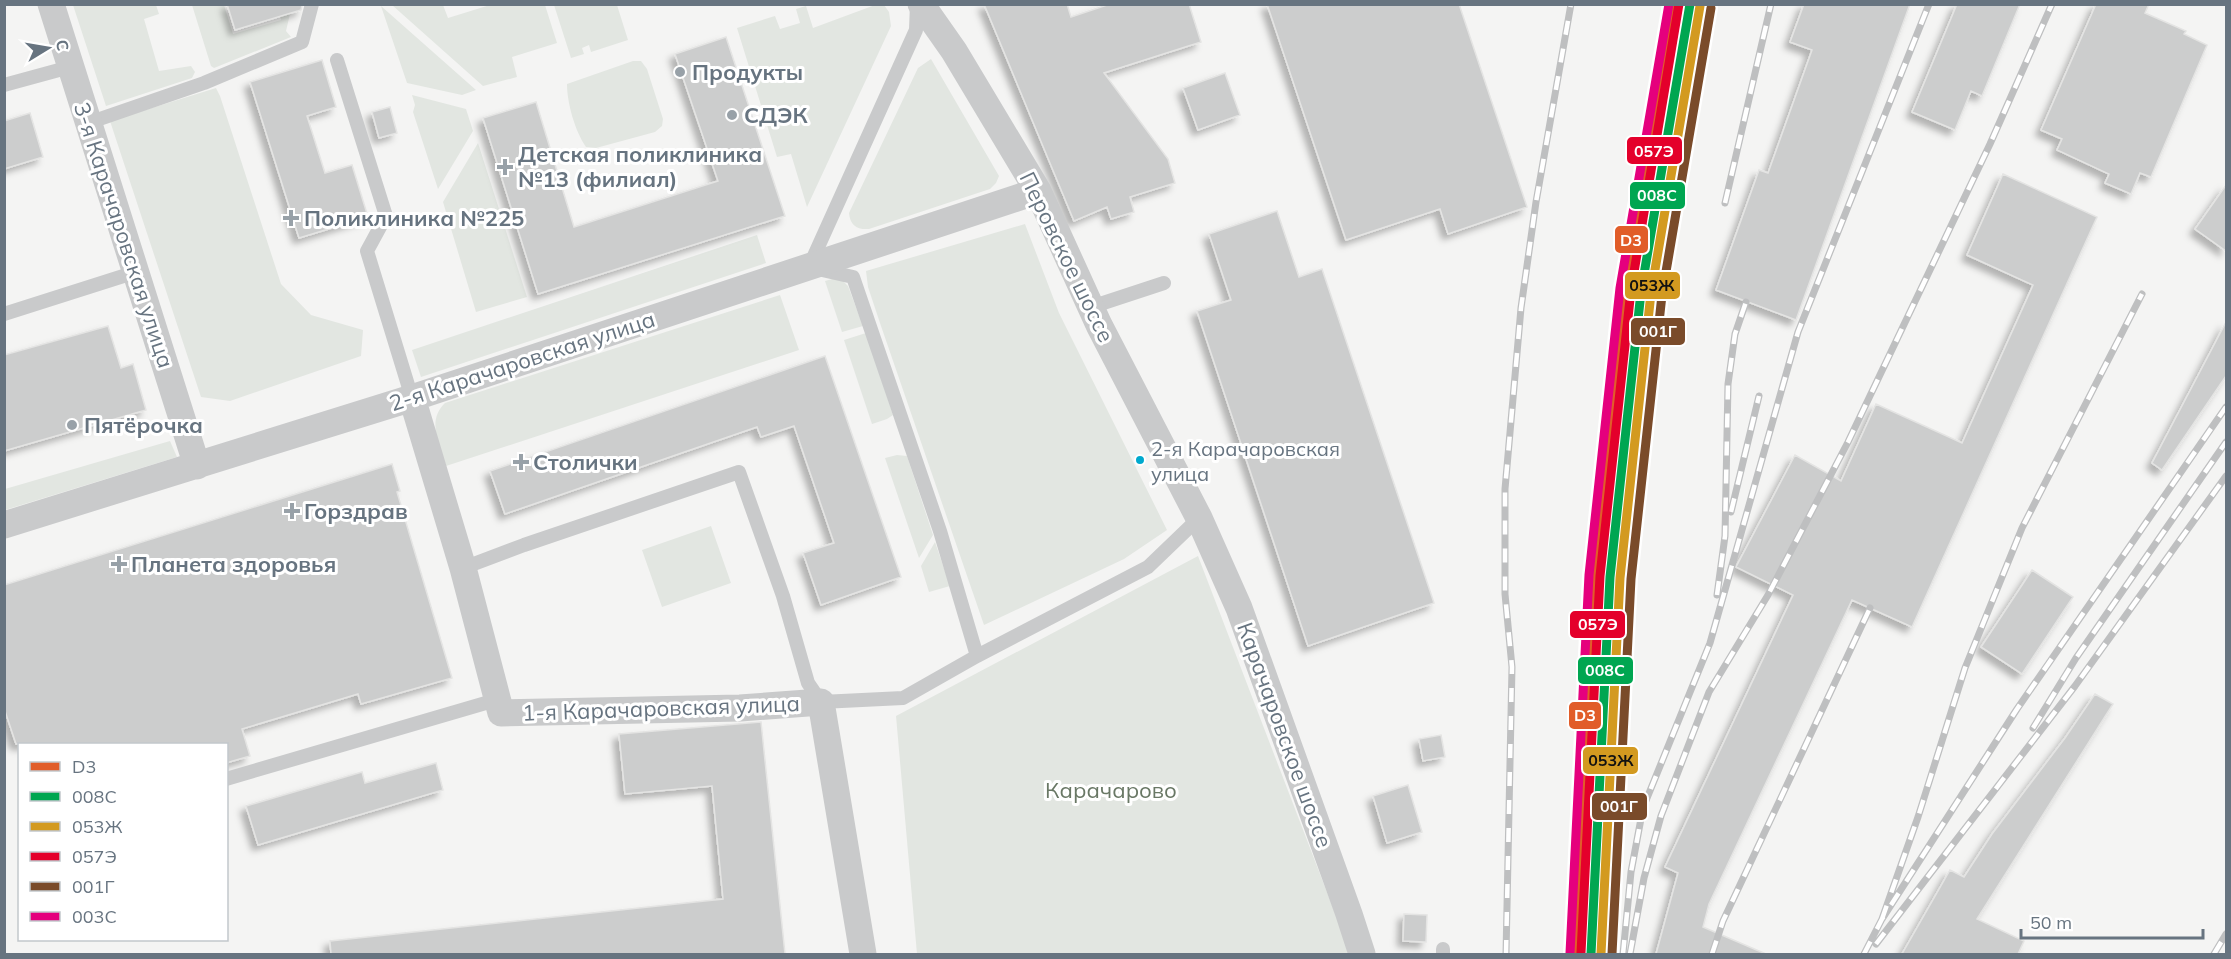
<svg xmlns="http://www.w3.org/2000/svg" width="2231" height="959" viewBox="0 0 2231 959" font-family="Mulish,sans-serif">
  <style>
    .green { fill: #e2e6e1 }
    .building { fill: #cccdcd; stroke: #e4e4e3; stroke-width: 1.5; filter: url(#shadow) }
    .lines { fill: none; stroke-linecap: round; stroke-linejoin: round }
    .service { stroke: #c9cacb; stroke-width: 14 }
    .minor { stroke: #c9cacb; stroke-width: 27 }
    .rail-casing { stroke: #bebfc0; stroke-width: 7 }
    .rail { stroke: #fff; stroke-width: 4.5; stroke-dasharray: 14; stroke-linecap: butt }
    .rail-1-casing { stroke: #fff; stroke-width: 14 }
    .rail-2-casing { stroke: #fff; stroke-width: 14 }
    .rail-3-casing { stroke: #fff; stroke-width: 14 }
    .rail-4-casing { stroke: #fff; stroke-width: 14 }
    .rail-5-casing { stroke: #fff; stroke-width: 14 }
    .rail-6-casing { stroke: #fff; stroke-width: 14 }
    .rail-1 { stroke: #e15d29; stroke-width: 9 }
    .rail-2 { stroke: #00a651; stroke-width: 9 }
    .rail-3 { stroke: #d39a20; stroke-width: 9 }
    .rail-4 { stroke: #e4002b; stroke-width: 9 }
    .rail-5 { stroke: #7a4b2a; stroke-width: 9 }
    .rail-6 { stroke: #e5007d; stroke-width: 9 }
    .poi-dot { fill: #98a1a8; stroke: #fff; stroke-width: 2 }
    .bus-dot { fill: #00a9ce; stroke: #fff; stroke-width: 2 }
    .labels { text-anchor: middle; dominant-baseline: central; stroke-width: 6; stroke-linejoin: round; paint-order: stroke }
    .bus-label { font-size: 20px; fill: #677480; stroke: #fff; text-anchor: start }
    .poi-label { font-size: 22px; font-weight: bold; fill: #677480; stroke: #fff; text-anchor: start }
    .street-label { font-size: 22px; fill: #677480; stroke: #fff }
    .park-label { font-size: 22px; fill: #697865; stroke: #fff }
    .line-badge { stroke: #fff; stroke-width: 2 }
    .badge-label { font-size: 16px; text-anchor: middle; font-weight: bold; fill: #fff }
    .pale-badge-label { font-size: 16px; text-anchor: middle; font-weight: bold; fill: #111 }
  </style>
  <defs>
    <filter id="shadow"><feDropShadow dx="-5.5" dy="5.5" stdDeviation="3" flood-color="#0004"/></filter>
  </defs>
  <rect width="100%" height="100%" fill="#f4f4f3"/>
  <!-- green -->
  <path class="green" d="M73,5H156L159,14L144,19L159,71L191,66L195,72L192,78L106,106Z
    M192,5H224L233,34L281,20L276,5H292L286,31L291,37L214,68L211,66Z
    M392,5H443L448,18L490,5H545L557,43L512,57L517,77L483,86Z
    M554,5H617L628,40L591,52L589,45L582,48L584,54L571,58Z
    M875,5H884L889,12L891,26L807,207L791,154L777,157L737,28L775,16L780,29L800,23L796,9L806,6L813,28Z
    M381,6L476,90L462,95L407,83Z
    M931,59L999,176L996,183L990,189L869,229C857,230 850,225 849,213L918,68Z
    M633,61H641L647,69L663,119L662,126L655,132L596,148L586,147C575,131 567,103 567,84Z
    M216,88L220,96L281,284L311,315L363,330L361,356L230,401L201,397L110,121Z
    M412,95L466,109L473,131L438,189L413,112L415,105Z
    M478,143L527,297L476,312L443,202Z
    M1025,224L1059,313L1167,530L1124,559L984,625L881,326L868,287L866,271Z
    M757,235L766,263L421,377L412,350Z
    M832,279H841L848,286L863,326L842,332L825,281Z
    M780,295L799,350L446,466C440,445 426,421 445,403Z
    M866,333L893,415L887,419L872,424L844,340Z
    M170,441L177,457L5,510V489Z
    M897,455L907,456L933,535L919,558L885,458Z
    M711,526L731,583L662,607L642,550Z
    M935,542L950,586L929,592L921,566Z
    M1198,556L1343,934L1348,954H917L896,716Z"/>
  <!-- building -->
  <path class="building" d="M227,4H302V5L301,10L235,30Z
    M984,4H1067L1071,17L1110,4H1189L1201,42L1104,73L1168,159L1175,183L1130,197L1134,212L1111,219L1107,207L1074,221Z
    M1267,4H1459L1527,207L1448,234L1440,209L1346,240Z
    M1804,4H1910L1796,320L1716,290L1759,170L1768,173L1812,50L1790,42Z
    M1957,4H2020L1982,96L1971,91L1955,130L1912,112Z
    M2096,4H2149L2145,13L2186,31L2184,34L2207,45L2151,177L2140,173L2131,194L2105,183L2109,174L2057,150L2062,139L2041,130Z
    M726,37L785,216L538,294L483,118L536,102L574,227L718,181L675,54Z
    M322,60L336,107L307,116L325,173L352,165L368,217L299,238L250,82Z
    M1225,73L1240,115L1198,130L1183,88Z
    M390,107L397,133L379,138L372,112Z
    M30,113L43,157L4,169V121Z
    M2003,174L2097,217L1912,627L1852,600L1709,904L1703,927L1766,954H1656L1678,873L1665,867L1793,595L1736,567L1795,455L1841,481L1876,404L1962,443L2033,285L1967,255Z
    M2226,185V251L2195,229Z
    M1277,211L1299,277L1322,269L1434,603L1308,646L1197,311L1231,300L1209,234Z
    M2226,322V376L2162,470L2152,463Z
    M108,326L121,368L133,364L146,410L4,451V355Z
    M825,356L901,577L821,605L803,553L834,543L794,426L761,437L757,427L505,514L490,471Z
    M392,464L400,491L397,492L452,678L361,704L358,694L242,729L250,756L226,763V744H16L4,708V585Z
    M2032,570L2073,597L2022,674L1981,647Z
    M2095,694L2113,704L1977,919L2024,941L2018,954H1902L1950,870L1964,877L1992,834L2065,738Z
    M761,722L785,954H331L330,941L723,899L712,786L625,794L619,734Z
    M1441,735L1445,757L1423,761L1419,739Z
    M436,763L443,790L258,845L246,806L362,772L365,783Z
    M1408,785L1422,832L1387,843L1373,796Z
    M1404,914L1427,915L1426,942L1403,941Z"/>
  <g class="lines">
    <!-- service -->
    <path class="service" d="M917,4L916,30L809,267L853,277L940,531L977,656
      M337,60L386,216L367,251L412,398
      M4,85L70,67
      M88,123L204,83L302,42L312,4
      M1091,307L1164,283
      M4,314L136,272
      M463,568L524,545L739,472L783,596L808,683L821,702L903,698L977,656L1148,567L1199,518
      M226,779L496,700
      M1443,949V954"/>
    <!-- minor -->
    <path class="minor" d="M51,4L197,466
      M921,4L954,51L1038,191L1099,325L1199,518L1239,608L1349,914L1362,954
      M412,398L463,568L501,713L740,708L821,702L863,954
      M4,525L412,398L1038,191"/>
    <defs>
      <path id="rail" d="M1725,203L1771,4
        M1731,512L1759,396
        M1717,595L1725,536L1728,384L1735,334L1746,302
        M2033,728L2076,658L2226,442
        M1882,919L1918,817L1965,668L2022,528L2142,294
        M1876,944L2075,686L2226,476
        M1506,954L1512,667L1505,594V489L1521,308L1536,202L1571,4
        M1623,954L1631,872L1643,808L1710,643L1798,332L1929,4
        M1630,954L1644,878L1661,816L1709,692L1768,595L1848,442L1990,144L2052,4
        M1712,954L1723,921L1870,608
        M1864,954L1882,919L2017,709L2226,407
        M2214,954L2226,934"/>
    </defs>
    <!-- rail casing -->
    <use href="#rail" class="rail-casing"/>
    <!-- rail -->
    <use href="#rail" class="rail"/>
    <defs>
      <path id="rail-1" d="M1573,954L1592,576L1623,290L1671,4"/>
      <path id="rail-2" d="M1591,954L1610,577L1641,292L1690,4"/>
      <path id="rail-3" d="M1601,954L1620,578L1651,293L1700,6"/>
      <path id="rail-4" d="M1581,953L1600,576L1631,290L1679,4"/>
      <path id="rail-5" d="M1612,954L1631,579L1662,295L1711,8"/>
      <path id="rail-6" d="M1570,953L1589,575L1620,288L1669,4"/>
    </defs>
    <!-- rail-1 casing -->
    <use href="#rail-1" class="rail-1-casing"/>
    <!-- rail-2 casing -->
    <use href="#rail-2" class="rail-2-casing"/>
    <!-- rail-3 casing -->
    <use href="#rail-3" class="rail-3-casing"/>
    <!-- rail-4 casing -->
    <use href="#rail-4" class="rail-4-casing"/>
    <!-- rail-5 casing -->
    <use href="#rail-5" class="rail-5-casing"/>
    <!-- rail-6 casing -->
    <use href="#rail-6" class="rail-6-casing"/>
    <!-- rail-1 -->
    <use href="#rail-1" class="rail-1"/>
    <!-- rail-2 -->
    <use href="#rail-2" class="rail-2"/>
    <!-- rail-3 -->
    <use href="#rail-3" class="rail-3"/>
    <!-- rail-4 -->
    <use href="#rail-4" class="rail-4"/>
    <!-- rail-5 -->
    <use href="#rail-5" class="rail-5"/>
    <!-- rail-6 -->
    <use href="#rail-6" class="rail-6"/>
  </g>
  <!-- markers -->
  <g class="poi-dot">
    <circle cx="680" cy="72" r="6"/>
    <circle cx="732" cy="115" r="6"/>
    <path d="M502 158h6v6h6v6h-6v6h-6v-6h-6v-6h6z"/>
    <path d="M288 209h6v6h6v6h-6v6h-6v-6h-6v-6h6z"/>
    <circle cx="72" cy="425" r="6"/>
    <path d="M518 453h6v6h6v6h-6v6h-6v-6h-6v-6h6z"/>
    <path d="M289 502h6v6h6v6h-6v6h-6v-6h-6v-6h6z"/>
    <path d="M116 555h6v6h6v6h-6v6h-6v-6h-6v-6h6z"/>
  </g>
  <circle class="bus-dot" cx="1140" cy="460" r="5"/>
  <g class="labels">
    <!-- bus labels -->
    <g class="bus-label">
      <text x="1151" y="448">2-я Карачаровская<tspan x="1151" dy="25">улица</tspan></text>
    </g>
    <!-- poi labels -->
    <g class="poi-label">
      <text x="692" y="72">Продукты</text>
      <text x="744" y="115">СДЭК</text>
      <text x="518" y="154">Детская поликлиника<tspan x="518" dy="25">№13 (филиал)</tspan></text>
      <text x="304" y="218">Поликлиника №225</text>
      <text x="84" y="425">Пятёрочка</text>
      <text x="533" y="462">Столички</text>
      <text x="304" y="511">Горздрав</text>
      <text x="131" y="564">Планета здоровья</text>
    </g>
    <!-- street labels -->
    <g class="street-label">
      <text transform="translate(124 235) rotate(72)">3-я Карачаровская улица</text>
      <text transform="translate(1067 257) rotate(64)">Перовское шоссе</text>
      <text transform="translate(522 361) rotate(-18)">2-я Карачаровская улица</text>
      <text transform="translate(661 708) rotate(-2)">1-я Карачаровская улица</text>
      <text transform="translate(1285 735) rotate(70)">Карачаровское шоссе</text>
    </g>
    <!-- park labels -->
    <g class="park-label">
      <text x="1111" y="790">Карачарово</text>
    </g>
  </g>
  <g class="line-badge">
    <rect x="1626" y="136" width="57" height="29" rx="6" fill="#e4002b"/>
    <rect x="1629" y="181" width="57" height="29" rx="6" fill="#00a651"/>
    <rect x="1614" y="225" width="35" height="29" rx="6" fill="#e15d29"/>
    <rect x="1624" y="271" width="57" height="29" rx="6" fill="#d39a20"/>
    <rect x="1630" y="317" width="56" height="29" rx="6" fill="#7a4b2a"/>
    <rect x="1569" y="610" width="57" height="29" rx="6" fill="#e4002b"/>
    <rect x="1577" y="656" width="57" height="29" rx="6" fill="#00a651"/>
    <rect x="1568" y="701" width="34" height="29" rx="6" fill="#e15d29"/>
    <rect x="1582" y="746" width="57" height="29" rx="6" fill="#d39a20"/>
    <rect x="1591" y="792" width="57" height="29" rx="6" fill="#7a4b2a"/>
  </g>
  <g class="badge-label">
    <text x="1654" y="157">057Э</text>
    <text x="1657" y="201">008С</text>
    <text x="1631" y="246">D3</text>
    <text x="1658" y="337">001Г</text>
    <text x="1598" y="630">057Э</text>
    <text x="1605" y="676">008С</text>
    <text x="1585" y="721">D3</text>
    <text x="1619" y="812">001Г</text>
  </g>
  <g class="pale-badge-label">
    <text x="1652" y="291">053Ж</text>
    <text x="1611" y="766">053Ж</text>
  </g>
  <!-- border -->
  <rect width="2231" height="959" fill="none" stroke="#677480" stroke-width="12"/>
  <!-- legend -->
  <rect x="18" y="743" width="210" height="198" fill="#ffffff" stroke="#c2c7cc" stroke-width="1.5"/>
  <rect x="30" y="762" width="30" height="9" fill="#e15d29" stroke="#c2c7cc" stroke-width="1.5"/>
  <text x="72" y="773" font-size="18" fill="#677480">D3</text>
  <rect x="30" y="792" width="30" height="9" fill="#00a651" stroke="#c2c7cc" stroke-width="1.5"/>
  <text x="72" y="803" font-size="18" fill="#677480">008С</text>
  <rect x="30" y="822" width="30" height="9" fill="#d39a20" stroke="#c2c7cc" stroke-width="1.5"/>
  <text x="72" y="833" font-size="18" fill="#677480">053Ж</text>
  <rect x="30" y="852" width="30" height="9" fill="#e4002b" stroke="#c2c7cc" stroke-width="1.5"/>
  <text x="72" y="863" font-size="18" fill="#677480">057Э</text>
  <rect x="30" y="882" width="30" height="9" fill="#7a4b2a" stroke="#c2c7cc" stroke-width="1.5"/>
  <text x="72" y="893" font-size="18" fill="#677480">001Г</text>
  <rect x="30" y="912" width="30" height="9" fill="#e5007d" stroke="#c2c7cc" stroke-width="1.5"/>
  <text x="72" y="923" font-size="18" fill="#677480">003С</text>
  <!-- north arrow -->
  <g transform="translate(48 48) rotate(79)" stroke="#ffffff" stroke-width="4.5" paint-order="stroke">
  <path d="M0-4.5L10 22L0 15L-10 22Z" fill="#677480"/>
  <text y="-9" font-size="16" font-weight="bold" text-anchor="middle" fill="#677480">С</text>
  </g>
  <!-- scale -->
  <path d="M2021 929v9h182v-9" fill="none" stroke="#677480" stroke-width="3"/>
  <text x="2030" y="929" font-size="18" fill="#677480" stroke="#ffffff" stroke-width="4.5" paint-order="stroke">50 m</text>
</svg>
